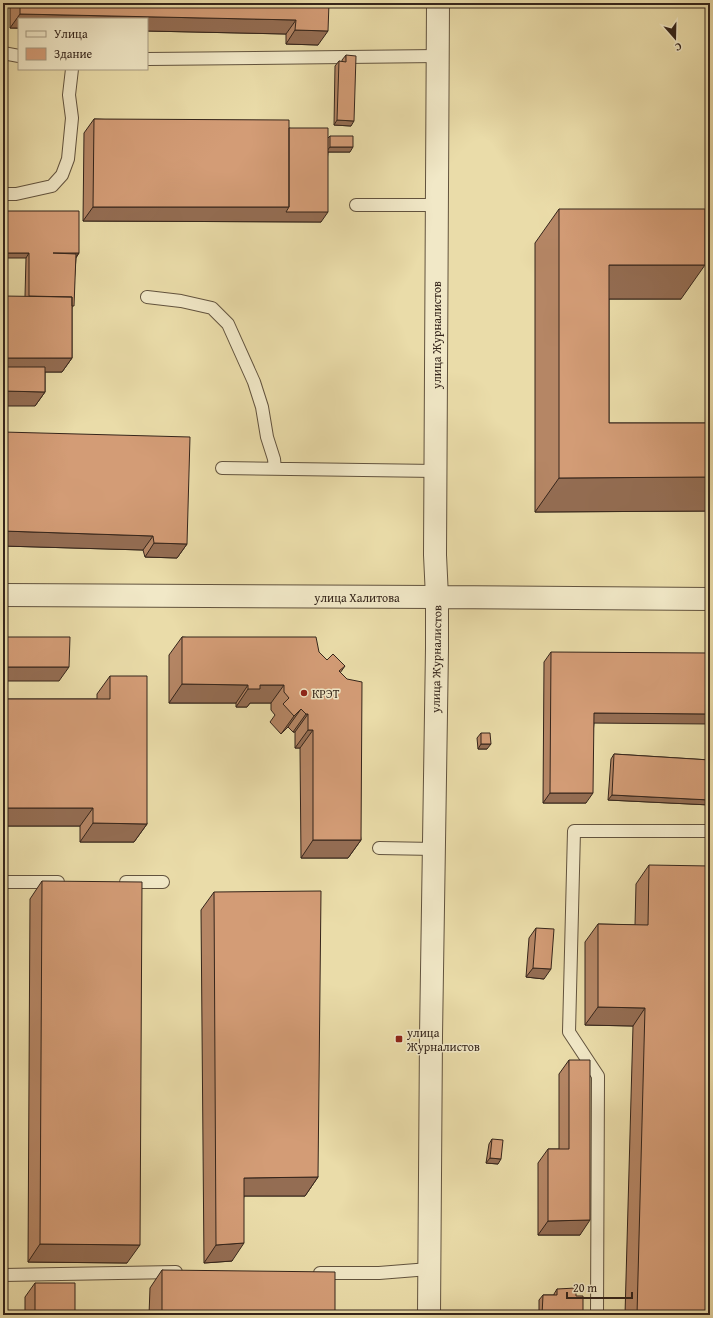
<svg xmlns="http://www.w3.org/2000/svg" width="713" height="1318" viewBox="0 0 713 1318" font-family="'Gentium Book Plus',serif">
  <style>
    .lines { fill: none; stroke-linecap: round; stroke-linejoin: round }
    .service-casing { stroke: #62533e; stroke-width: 14 }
    .minor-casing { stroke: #62533e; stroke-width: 24 }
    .tertiary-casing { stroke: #62533e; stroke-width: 24 }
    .service { stroke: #f1e8c7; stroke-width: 12 }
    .minor { stroke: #f1e8c7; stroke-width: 22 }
    .tertiary { stroke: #f1e8c7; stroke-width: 22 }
    .wall { fill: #b58665; stroke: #35251b }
    .shaded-wall { fill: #946d53; stroke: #35251b }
    .building { fill: #d39c76; stroke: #35251b }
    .poi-dot { fill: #8f2418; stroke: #f1e8c7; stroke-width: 1.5 }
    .labels { text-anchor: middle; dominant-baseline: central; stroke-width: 3; stroke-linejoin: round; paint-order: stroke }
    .street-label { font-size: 12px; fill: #35251b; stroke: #f1e8c7 }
    .poi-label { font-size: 12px; fill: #35251b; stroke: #f1e8c7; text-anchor: start }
  </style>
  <rect width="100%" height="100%" fill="#eadca9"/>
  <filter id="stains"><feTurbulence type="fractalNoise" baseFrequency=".005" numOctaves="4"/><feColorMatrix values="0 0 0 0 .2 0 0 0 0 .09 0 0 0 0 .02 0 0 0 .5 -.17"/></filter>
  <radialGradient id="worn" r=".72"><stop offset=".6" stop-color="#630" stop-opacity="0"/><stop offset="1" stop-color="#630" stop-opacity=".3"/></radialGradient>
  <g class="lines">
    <defs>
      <path id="service" d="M3,53L19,56
        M147,59L438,56
        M3,194H16L52,186L62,175L68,159L72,118L69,95L72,69
        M356,205H437
        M147,297L181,301L212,308L228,324L254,382L262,407L267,437L274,459L275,469
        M222,468L436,471
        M379,848L434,849
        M3,882H58
        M126,882H163
        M320,1273H379L429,1269
        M3,1275L176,1272
        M597,1315L598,1076L569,1032L574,831H710"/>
      <path id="minor" d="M3,595L437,597"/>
      <path id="tertiary" d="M437,597L710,599
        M429,1315L431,1036L437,648V597L435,555L438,3"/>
    </defs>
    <!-- service casing -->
    <use href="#service" class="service-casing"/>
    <!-- minor casing -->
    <use href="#minor" class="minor-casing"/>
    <!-- tertiary casing -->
    <use href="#tertiary" class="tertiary-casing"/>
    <!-- service -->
    <use href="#service" class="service"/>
    <!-- minor -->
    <use href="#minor" class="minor"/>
    <!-- tertiary -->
    <use href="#tertiary" class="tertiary"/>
  </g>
  <!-- wall -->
  <path class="wall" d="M10,3H329L318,45L286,44V34L10,28Z
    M346,55L351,126L334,125L335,66L339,61L342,62V60Z
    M94,119L289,128L328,138L330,136L350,152H328L321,222L83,221L84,133Z
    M559,209L681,299H609V423H710V511L535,512V243Z
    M3,211L79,253L76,258L72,309V358L62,372H45V392L35,406L25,296L26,258Z
    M3,432L187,544L177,558L145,557L143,550L3,546Z
    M182,637L319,652L327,660L345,666L340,673L361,840L348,858H301L300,748H295V732H293L288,727L281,734L270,722L275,715L271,710V703H250L247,707H236V703H169V655Z
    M551,652L594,723L586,803H543L544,662Z
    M110,676L147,824L134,842H80V826H3V699H97V694Z
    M481,733L487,749H478L477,738Z
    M614,754L710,760V805L608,800L611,759Z
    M649,865L710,1315H625L633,1026L585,1025V942L598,924L635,925L636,884Z
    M42,881L127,1263L28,1262L30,899Z
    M214,892L318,1177L305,1196H244L232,1261L204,1263L201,910Z
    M536,928L544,979L526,977L529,938Z
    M569,1060L580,1235H538V1163L548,1149H559V1074Z
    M492,1139L498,1164L486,1163L489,1144Z
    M162,1270L335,1315H149L150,1288Z
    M35,1283L75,1315H25V1297Z
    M557,1289L576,1296L583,1315H539V1300L543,1295H554V1294Z"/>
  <!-- shaded-wall -->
  <path class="shaded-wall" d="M20,14L296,20L286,34L147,31V19H19V28H10Z
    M295,30L328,31L318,45L286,44Z
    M337,120L354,121L351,126L334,125Z
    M330,147H353L350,152H326Z
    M93,207H289L328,212L321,222L83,221Z
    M3,253H29L26,258H3Z
    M53,253H79L75,258Z
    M609,265H705L681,299H585Z
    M3,358H72L62,372H3Z
    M3,391L45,392L35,406H3Z
    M710,477V511L535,512L559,478Z
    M3,531L153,536L143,550L3,546Z
    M154,543L187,544L177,558L145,557Z
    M3,667H69L59,681H3Z
    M182,684L248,685L236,703H169Z
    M260,685H284L271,703H250L247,707H236L248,689Z
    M301,709L288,727L281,734L294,716Z
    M594,713L710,714V724L587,723Z
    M306,714H308L295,732H293Z
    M308,730H313L300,748H295Z
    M481,744H491L487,749H478Z
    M550,793H593L586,803H543Z
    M612,795L710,800V805L608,800Z
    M3,808H93L80,826H3Z
    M93,823L147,824L134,842H80Z
    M313,840H361L348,858H301Z
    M533,968L551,969L544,979L526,977Z
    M598,1007L645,1008L633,1026L585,1025Z
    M490,1158L501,1159L498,1164L486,1163Z
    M318,1177L305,1196H232L244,1178Z
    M590,1220L580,1235H538L548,1221Z
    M244,1243L232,1261L204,1263L216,1245Z
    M40,1244L140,1245L127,1263L28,1262Z"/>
  <!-- building -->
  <path class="building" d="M20,3H329L328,31L295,30L296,20L20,14Z
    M346,55L356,56L354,121L337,120L339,61L346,62Z
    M94,119L289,120V207H93Z
    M289,128H328V212H286L289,207Z
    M330,136H353V147H330Z
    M559,209H705V265H609V423H710V477L559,478Z
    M3,211H79V253H53L76,254L74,306H72V297L29,296V253H3Z
    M3,296L72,297V358H3Z
    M3,367H45V392L3,391Z
    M3,432L190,437L187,544L154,543L153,536L3,531Z
    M3,637H70L69,667H3Z
    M182,637H316L319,652L327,660L333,654L345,666L339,671L347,679L362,682L361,840H313V730H308V714H306L301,709L294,716L283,704L289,698L284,692V685H260V689H248V685L182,684Z
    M551,652L710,653V714L594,713L593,793H550Z
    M110,676H147V824L93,823V808H3V699H110Z
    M481,733H490L491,744H481Z
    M614,754L710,760V800L612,795Z
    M649,865L710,866V1315H637L645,1008L598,1007V924L648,925Z
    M42,881L142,882L140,1245L40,1244Z
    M321,891L318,1177L244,1178V1243L216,1245L214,892Z
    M536,928L554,929L551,969L533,968Z
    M569,1060H590V1220L548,1221V1149H569Z
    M492,1139L503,1140L501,1159L490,1158Z
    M162,1270L335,1272V1315H162Z
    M35,1283H75V1315H35Z
    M576,1288V1296H583V1315H542L543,1295H557V1289Z"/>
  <!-- markers -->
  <g class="poi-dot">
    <circle cx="304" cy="693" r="4"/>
    <rect x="395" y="1035" width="8" height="8" rx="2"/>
  </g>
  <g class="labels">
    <!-- street labels -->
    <g class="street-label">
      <text transform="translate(436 335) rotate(-90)">улица Журналистов</text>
      <text x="357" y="597">улица Халитова</text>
      <text transform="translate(436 659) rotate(-89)">улица Журналистов</text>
    </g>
    <!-- poi labels -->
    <g class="poi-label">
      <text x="312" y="693">КРЭТ</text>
      <text x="407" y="1032">улица<tspan x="407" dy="14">Журналистов</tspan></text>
    </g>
  </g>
  <!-- margin -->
  <rect width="713" height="1318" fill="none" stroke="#eadca9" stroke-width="16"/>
  <rect x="4" y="4" width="705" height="1310" fill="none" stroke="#35251b" stroke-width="2"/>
  <rect x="8" y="8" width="697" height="1302" fill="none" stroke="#35251b"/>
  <!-- legend -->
  <rect x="18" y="18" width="130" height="52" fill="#f1e8c7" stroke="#a69a82"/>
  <rect x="26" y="31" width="20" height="6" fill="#f1e8c7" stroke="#a69a82"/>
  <text x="54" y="38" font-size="12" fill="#35251b">Улица</text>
  <rect x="26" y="48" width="20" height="12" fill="#d39c76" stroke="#a69a82"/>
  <text x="54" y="58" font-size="12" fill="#35251b">Здание</text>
  <!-- north arrow -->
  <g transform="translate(675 38) rotate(160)" stroke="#f1e8c7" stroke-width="3" paint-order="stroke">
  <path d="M0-3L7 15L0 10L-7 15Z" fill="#35251b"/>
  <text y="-6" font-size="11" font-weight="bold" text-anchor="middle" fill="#35251b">С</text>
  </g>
  <!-- scale -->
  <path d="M567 1292v6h65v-6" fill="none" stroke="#35251b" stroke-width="2"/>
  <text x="573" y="1292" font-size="12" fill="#35251b" stroke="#f1e8c7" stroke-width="3" paint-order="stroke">20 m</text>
  <rect width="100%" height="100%" filter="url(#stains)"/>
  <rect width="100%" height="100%" fill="url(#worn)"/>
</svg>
